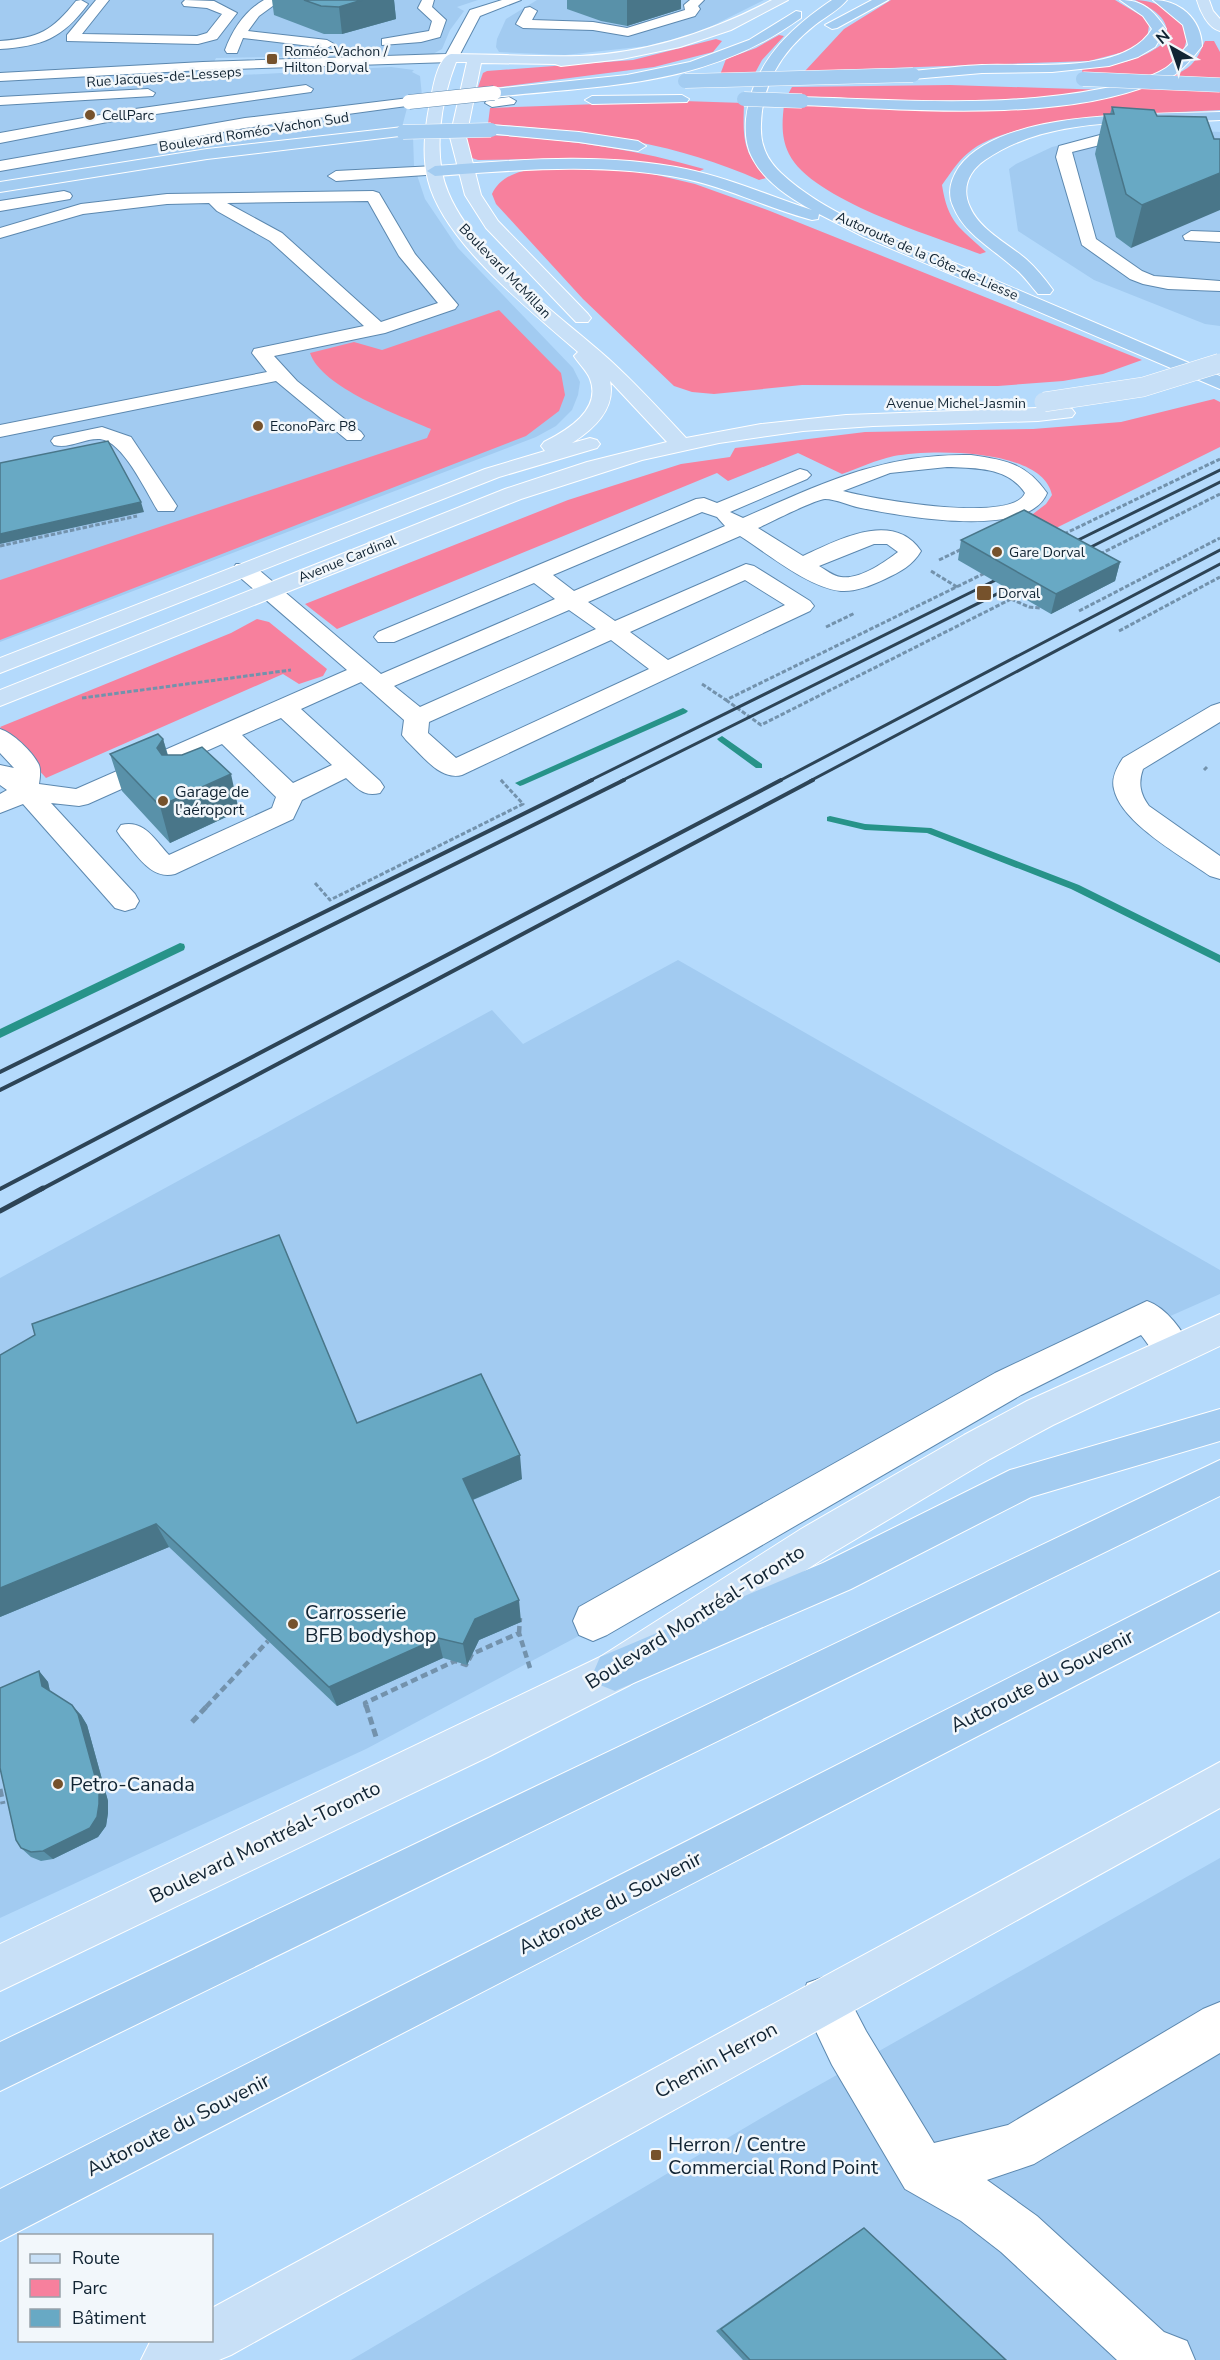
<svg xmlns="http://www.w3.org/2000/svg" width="1220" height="2360" viewBox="0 0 1220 2360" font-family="'Nunito Sans',sans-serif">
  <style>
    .built { fill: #a2cbf1 }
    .green { fill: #f7809d }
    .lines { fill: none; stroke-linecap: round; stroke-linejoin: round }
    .stream { fill: #279389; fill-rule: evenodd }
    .minor-casing { stroke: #5c88af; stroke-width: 2 }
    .major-casing { stroke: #fff; stroke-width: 2 }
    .highway-casing { stroke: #fff; stroke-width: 2 }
    .path-far2 { stroke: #7392ac; stroke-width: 3; stroke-dasharray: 4.5 2; stroke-linecap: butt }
    .path-far1 { stroke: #7392ac; stroke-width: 4.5; stroke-dasharray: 7 4; stroke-linecap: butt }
    .path { stroke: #7392ac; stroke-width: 5; stroke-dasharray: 8 4.5; stroke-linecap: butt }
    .minor { fill: #fff; fill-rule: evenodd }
    .major { fill: #c8e0f7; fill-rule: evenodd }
    .highway { fill: #a3ccf1; fill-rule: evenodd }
    .rail-far2 { stroke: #2d4456; stroke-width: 3 }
    .rail-far1 { stroke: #2d4456; stroke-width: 4 }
    .rail { stroke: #2d4456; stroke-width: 5 }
    .minor-bridge-casing { stroke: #5c88af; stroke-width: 15; stroke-linecap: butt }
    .major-bridge-casing { stroke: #fff; stroke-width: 20; stroke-linecap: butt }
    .highway-bridge-casing { stroke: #fff; stroke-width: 15; stroke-linecap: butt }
    .minor-bridge { stroke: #fff; stroke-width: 14 }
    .major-bridge { stroke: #c8e0f7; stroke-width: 19 }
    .highway-bridge { stroke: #a3ccf1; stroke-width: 14 }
    .wall { fill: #5991a9 }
    .shaded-wall { fill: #497689 }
    .building { fill: #68a9c4; stroke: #497689; stroke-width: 1.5 }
    .poi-dot { fill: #76522c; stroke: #f2f7fb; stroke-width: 2 }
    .labels { text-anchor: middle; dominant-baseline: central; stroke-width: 5; stroke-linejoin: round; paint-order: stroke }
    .far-poi-label { font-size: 14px; fill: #112433; stroke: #f2f7fb; text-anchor: start }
    .far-street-label { font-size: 14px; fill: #112433; stroke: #f2f7fb }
    .poi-label { font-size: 16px; fill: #112433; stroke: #f2f7fb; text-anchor: start }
    .near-poi-label { font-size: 20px; fill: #112433; stroke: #f2f7fb; text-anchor: start }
    .near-street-label { font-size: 20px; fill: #112433; stroke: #f2f7fb }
  </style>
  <rect width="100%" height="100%" fill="#b4dafc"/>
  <!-- built -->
  <path class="built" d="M0,0H478L457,7L464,11L450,30L442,49L433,54L216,58L206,77L391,67L414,70L412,72L420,76L422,96L410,97L402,127L413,136L414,166L425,199L458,248L573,368L580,382L578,395L572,410L556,426L536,437L0,642Z
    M537,0H764L698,33L647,46L565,55L499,52L496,47L497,39L506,19Z
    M1201,131L1220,132V326L1205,324L1094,280L1018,231L1009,169L1016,164L1052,147L1100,136Z
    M678,960L1220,1270V1294L1060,1365L658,1594L366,1749L0,1918V1278L492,1010L523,1044Z
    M1220,1858V2360H351L782,2106Z"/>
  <!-- green -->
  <path class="green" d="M891,0H1115L1145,18L1149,25L1147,39L1131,50L1089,61L805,71L844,29Z
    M1135,0C1158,0 1181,14 1187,37C1179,88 1120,76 1083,75L1082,69C1112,66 1143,61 1166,41C1172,19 1153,9 1135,0Z
    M779,35L784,36L762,60L755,73L720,75L726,59L756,48Z
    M716,39L722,41L713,52L654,67L477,90L483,73L487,71L633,60Z
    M1205,41H1214L1220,52V110C1161,114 1011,114 968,153C957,162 950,174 942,185C948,223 959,227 986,252L980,254C931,235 812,200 789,154C781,138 782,122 784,105L1079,102C1104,99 1173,82 1191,65C1198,58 1201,50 1205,41Z
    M950,85L1108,90C1001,105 894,100 786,98L792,87Z
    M683,101L744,103C743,137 742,151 766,178L759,180C673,141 581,130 488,124L490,108Z
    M466,134C547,137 626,146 704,169L698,172L642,162L589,158L478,160L469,157Z
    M571,167L640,171L695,184L770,211L1142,360L1103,374L1063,381L998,386L802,385L714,394L692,392L674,386L583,299L496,204L492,194C505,166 544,168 571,167Z
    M499,310L561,373L565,395L559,411L526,436L0,640V580L427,438L431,429C399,415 322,388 310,353L354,342L382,350Z
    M1214,399L1220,402V447L1052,530L1029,517L1046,504L1052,495C1043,448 931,449 894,456C876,460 859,468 842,474L798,453L728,481L717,473L337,629L305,604L568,500L681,464L730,457L735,448L865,432L1033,429L1121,422Z
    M257,619L269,622L327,669L323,676L299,684L283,674L46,778L0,727L231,633Z"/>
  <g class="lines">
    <!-- stream -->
    <path class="stream" d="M683,708L688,711L686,713L523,785L520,786L515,783Z
      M722,736L762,764V768H756L719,741L717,739Z
      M830,816L865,824L931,828L1079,885L1220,955V963L1071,889L927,833L865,830L827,821V817Z
      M180,943L184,944L185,947L184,950L0,1038V1029Z"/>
    <defs>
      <path id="minor" d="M81,0L88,4C62,39 42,46 0,49V41C39,38 52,31 76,1Z
        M96,0H109L82,34L197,36L207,33L222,14L207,8L184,6L182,3L185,0L214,1L237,13L217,39L198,44L67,41V35Z
        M264,0H281L259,16L248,31L327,40L334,44L327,48L243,38L237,53H227L225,50C233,29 245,11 264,0Z
        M422,0H434L432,7L446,20L440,37L421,42L382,45V39L429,31L432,21L418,8Z
        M502,0H521L480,16L458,58L451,62L203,70L0,81V73L203,62L446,54L470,10Z
        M690,0H704L698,6L700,9L695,16L628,36L593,30L523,28L516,24L525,8L530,7L537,11L532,20L593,22L627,28L685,10L684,5Z
        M306,85L313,89L311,92L128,118L0,143V133L128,110Z
        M148,89L155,93L153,96L0,105V97Z
        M509,97L516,101L514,104L492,107L485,103L487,100Z
        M409,98L416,102L414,105L245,128L0,171V161L245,118Z
        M1100,135L1220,143V153L1100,145L1072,152L1096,239L1142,271L1154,276L1220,281V291L1168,289L1143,284L1130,279L1082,245L1056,157L1059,146Z
        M435,166L443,171L441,174L336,181L328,176L336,171Z
        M64,191L70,193L72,196L70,199L0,211V201Z
        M373,191L379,193L415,254L458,305L455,309L385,333L274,356L297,381L361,432L364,436L361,440H347L276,381L0,437V425L267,372L252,353L254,349L364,326L270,241L217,211L209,203L167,204L83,214L0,238V228L81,204L167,194ZM368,201L399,256L438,303L381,322L282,233L227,203Z
        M1191,231L1220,232V242L1185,240L1183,236Z
        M102,427L131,437L177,506L174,511H158C146,492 123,441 100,439C84,438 70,449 54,445L51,441L54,437Z
        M971,455C1005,460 1026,463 1047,493C1029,540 901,516 861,508C850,506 836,499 825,499C816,499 769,523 758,528L803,556C838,540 893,510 921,551C913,565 900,572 885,579C872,585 856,592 841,591C809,588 767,553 740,536L588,602L615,621L746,564L754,566L810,601L814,606L810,611L462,775C440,781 422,755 406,740L402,735L404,720L361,682L301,709L380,781L384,787L380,793C364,797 358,789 346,778L302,800L293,819L175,874C151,881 136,853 121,837L117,831L121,825C144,819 155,840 169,855L272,808L276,797L222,744L88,804L79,806L51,803L135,894L139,901L135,908L125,911L115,908L23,804L0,813V794L7,790L0,785V765L14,768L0,753V729C13,733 33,752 39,765C41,770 40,778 39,784L76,789L347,670L236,574L233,569L236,564H252L381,674L555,599L534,583L394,642H378L374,637L378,632L696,499L704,498L717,503L800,469L807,471L811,475L807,479L730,512L743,518C821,484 882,453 971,455ZM947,467C975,468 1008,467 1025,493C1013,524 872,499 843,491L890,473ZM702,512L717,517L725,526L574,591L553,575ZM874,544H887L898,552C885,562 859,580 841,577C833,576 826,570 819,566ZM745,580L785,605L668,660L630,632ZM569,610L596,629L420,707L394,686ZM611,640L649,669L456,758L428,733L429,722ZM281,718L332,765L293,783L242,735Z
        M1220,703V722L1143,769C1138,783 1140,794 1149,806L1220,856V879L1210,876C1183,857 1121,823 1114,789C1111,778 1117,767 1123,758L1211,706Z
        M1147,1301C1167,1308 1183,1331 1192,1350L1187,1361C1161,1370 1156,1354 1141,1335L1021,1395L607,1635L593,1641L579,1635L573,1621L579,1607L995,1373Z
        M824,1977L841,1983L866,2031L934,2143L1008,2125L1203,2009L1220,2002V2053L1034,2164L987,2180L1037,2216L1164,2332L1187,2341L1195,2360H1117L1001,2252L961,2221L905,2189L832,2065L801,2000L807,1983Z"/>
      <path id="major" d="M772,0H788L731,30L680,47L622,59L561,66L555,64L481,63L466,137L481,195L498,221L588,314L591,318L588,322H576L486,228L465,195L450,137L467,62H456C441,100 432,154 448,192C474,256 561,316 612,362C638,386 662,412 686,438L761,424L846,415L1065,407L1072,409L1075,413L1072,417L1038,421L873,426L803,431L719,443L642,460L521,499L0,706V690L505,489L587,462L667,442L610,381C616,409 594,429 572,443L590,438L597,440L600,444L597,448L499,477L0,673V658L485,469L545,451L541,446L544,442C567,430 602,410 590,379C587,371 579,364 574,356L578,352C531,311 443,242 428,180C421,152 426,121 432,93C434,82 439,57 451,54C494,54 537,57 580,56C648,53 713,31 772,0Z
        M1197,0H1209L1213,11L1220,19V31C1208,28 1200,11 1197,0Z
        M1220,1314V1346L1053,1425L990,1459L829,1555L630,1685L490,1756L0,1991V1944L600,1657L801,1529L964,1435L1027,1401Z
        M1220,1762V1808L231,2355L219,2360H141L151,2340H212V2308Z"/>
      <path id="highway" d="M832,0H847C839,10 825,17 815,25C783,50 762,83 761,124C760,144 766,159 781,173C828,217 898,239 957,264C1045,301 1132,339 1220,376V389L864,237L819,214L818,219L812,220C769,209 729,188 686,179C603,162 519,170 435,176L427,171L435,166C519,160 603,152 686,169C729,178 770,196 812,210C790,198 765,182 753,159C746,147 745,132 746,119C752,64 789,29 832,0Z
        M872,0H888L837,28L832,29L825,25Z
        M1120,0C1143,0 1153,10 1166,29L1155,47L1138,57L1109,66L1052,72L982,73L913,79L906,75L913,71C936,69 959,66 982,65C1029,63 1125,75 1152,29L1143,16Z
        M1153,0C1179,0 1201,18 1202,46C1195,55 1186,66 1177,73C1171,78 1160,81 1152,84C1058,123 904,109 802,105L795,101L802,97C901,100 1003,108 1100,89C1121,85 1147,80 1166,68C1174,63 1181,52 1188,45L1183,25Z
        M796,11L801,12V18C706,87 606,85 494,97L487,93L494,89L627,75L690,62L749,40Z
        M682,95L689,99L687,102L592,104L585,100L592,96Z
        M1220,112V120C1144,124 1051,114 985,160C969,171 961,188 970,207C980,230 1007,243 1026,259C1036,268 1045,279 1053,290L1050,294H1038C1030,285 1023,274 1013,267C992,248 964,234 953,206C947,193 951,179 959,167C1002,108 1153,115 1220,112Z
        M491,125L579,132L638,141L646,146L638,151L579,142L486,133L483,130L486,127Z
        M403,127L408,129L411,132L408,135L207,159L0,192V182L207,149Z
        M1220,1409V1441L1031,1497L851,1589L615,1691L600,1685L594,1671L600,1657L823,1563L1010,1470Z
        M1220,1460V1496L0,2091V2042Z
        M1220,1571V1611L0,2241V2189Z"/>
    </defs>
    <!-- minor casing -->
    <use href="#minor" class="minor-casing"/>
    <!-- major casing -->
    <use href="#major" class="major-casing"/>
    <!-- highway casing -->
    <use href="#highway" class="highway-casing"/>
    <!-- path-far2 -->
    <path class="path-far2" d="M1064,534L1220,459
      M0,546L137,516
      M1100,554L1220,494
      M939,560L962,549
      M931,571L957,587
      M1011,599L1029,607L1040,608
      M1079,611L1220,538
      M826,627L855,613
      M1119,631L1220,577
      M702,684L726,700L987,572
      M82,698L291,670
      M726,700L761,725L1021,594
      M1204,770L1207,767
      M315,883L330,900L523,804L500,779"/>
    <!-- path-far1 -->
    <path class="path-far1" d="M519,1633L520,1618
      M206,1707L268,1641
      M366,1707L365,1703L455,1661L466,1665L472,1654L519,1633L530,1668"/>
    <!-- path -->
    <path class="path" d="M366,1705L377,1740
      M192,1722L208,1705
      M0,1789L3,1804"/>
    <!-- minor -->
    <use href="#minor" class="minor"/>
    <!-- major -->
    <use href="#major" class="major"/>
    <!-- highway -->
    <use href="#highway" class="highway"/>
    <!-- rail-far2 -->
    <path class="rail-far2" d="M1064,547L1220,470
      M1077,554L1220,482
      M589,781L1010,573
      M621,781L1023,581
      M779,781L1220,550
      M810,781L1220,564"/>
    <!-- rail-far1 -->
    <path class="rail-far1" d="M0,1072L592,780
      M0,1090L624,780
      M0,1189L781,780
      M40,1190L813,780"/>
    <!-- rail -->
    <path class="rail" d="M0,1211L43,1188"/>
    <defs>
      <path id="minor-bridge" d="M409,102L494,93"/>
      <path id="major-bridge" d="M1044,402L1143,387L1220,363"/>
      <path id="highway-bridge" d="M1083,79L1220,85
        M685,81L913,75
        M744,99L802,101
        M403,132L491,130"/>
    </defs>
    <!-- minor-bridge casing -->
    <use href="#minor-bridge" class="minor-bridge-casing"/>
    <!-- major-bridge casing -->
    <use href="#major-bridge" class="major-bridge-casing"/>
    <!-- highway-bridge casing -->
    <use href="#highway-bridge" class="highway-bridge-casing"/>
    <!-- minor-bridge -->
    <use href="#minor-bridge" class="minor-bridge"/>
    <!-- major-bridge -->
    <use href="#major-bridge" class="major-bridge"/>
    <!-- highway-bridge -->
    <use href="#highway-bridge" class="highway-bridge"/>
  </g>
  <!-- wall -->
  <path class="wall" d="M272,0H394L396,19L342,34H324L274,15Z
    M567,0H681V9L627,26L601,21L567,9Z
    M1112,107L1157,116L1214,139L1131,248L1116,237L1095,154L1104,114H1110Z
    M961,540L1120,562L1115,581L1051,614L958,560Z
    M163,739L168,755L239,811L170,843L122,791L110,754Z
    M0,1355L522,1479L473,1500L521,1622L479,1640L467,1665L443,1658L337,1706L169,1547L0,1617Z
    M39,1671L48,1682L50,1691L81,1715L87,1725L108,1801V1813L106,1826L98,1837L53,1859L41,1861L31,1857L21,1848Z
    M864,2228L1006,2360H743L716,2331L853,2235Z"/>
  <!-- shaded-wall -->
  <path class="shaded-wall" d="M362,0H394L396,19L342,34L339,7Z
    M627,0H681V9L627,26Z
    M1220,173V210L1131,248L1142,205Z
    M141,502L144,512L0,544V534Z
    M1120,562L1115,581L1051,614L1056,594Z
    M163,739L173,775L157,748Z
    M231,774L239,811L170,843L160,806Z
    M520,1455L522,1479L467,1502L463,1479Z
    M156,1524L169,1547L0,1617V1588Z
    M519,1600L521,1622L479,1640L467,1665L463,1644L475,1619Z
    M438,1638L443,1658L337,1706L329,1687Z
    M39,1671L48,1682L51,1697L42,1686Z
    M72,1705L81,1715L87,1725L108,1801V1813L106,1826L98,1837L53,1859L43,1851Z"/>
  <!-- building -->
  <path class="building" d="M304,0H362L339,7L321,6Z
    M1112,107L1154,110L1157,116L1206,117L1214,139H1220V173L1142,205L1126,194L1104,114H1114Z
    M108,441L141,502L0,534V463Z
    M1024,510L1120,562L1056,594L961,540Z
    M158,734L163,739L157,748L162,755H182L202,747L231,774L160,806L110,754Z
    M279,1235L357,1423L481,1374L520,1455L463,1479L519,1600L475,1619L463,1644L438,1638L329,1687L156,1524L0,1588V1355L35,1335L32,1324Z
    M39,1671L42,1686L72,1705L78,1714L99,1791V1804L97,1817L90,1828L43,1851L31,1852L21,1848L16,1840L0,1768V1688Z
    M864,2228L1006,2360H750L721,2329Z"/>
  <!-- markers -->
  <g class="poi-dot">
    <rect x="266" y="53" width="12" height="12" rx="3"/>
    <circle cx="90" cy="115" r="6"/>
    <circle cx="258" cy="426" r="6"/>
    <circle cx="997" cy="552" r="6"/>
    <rect x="976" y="585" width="16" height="16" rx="3"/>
    <circle cx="163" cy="801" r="6"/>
    <circle cx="293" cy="1624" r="6"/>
    <circle cx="58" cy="1784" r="6"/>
    <rect x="650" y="2149" width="12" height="12" rx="3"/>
  </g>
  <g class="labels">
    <!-- far-poi labels -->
    <g class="far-poi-label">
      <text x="284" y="51">Roméo-Vachon /<tspan x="284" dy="16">Hilton Dorval</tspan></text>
      <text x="102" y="115">CellParc</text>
      <text x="270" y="426">EconoParc P8</text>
      <text x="1009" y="552">Gare Dorval</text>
      <text x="998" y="593">Dorval</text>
    </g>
    <!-- far-street labels -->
    <g class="far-street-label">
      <text transform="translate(164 77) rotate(-4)">Rue Jacques-de-Lesseps</text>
      <text transform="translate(254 132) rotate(-9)">Boulevard Roméo-Vachon Sud</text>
      <text transform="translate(927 256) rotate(24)">Autoroute de la Côte-de-Liesse</text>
      <text transform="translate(505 271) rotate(46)">Boulevard McMillan</text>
      <text x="956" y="403">Avenue Michel-Jasmin</text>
      <text transform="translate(347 559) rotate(-22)">Avenue Cardinal</text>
    </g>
    <!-- poi labels -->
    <g class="poi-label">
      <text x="175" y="792">Garage de<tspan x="175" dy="18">l'aéroport</tspan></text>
    </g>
    <!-- near-poi labels -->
    <g class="near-poi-label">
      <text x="305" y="1612">Carrosserie<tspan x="305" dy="23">BFB bodyshop</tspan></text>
      <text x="70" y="1784">Petro-Canada</text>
      <text x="668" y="2144">Herron / Centre<tspan x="668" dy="23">Commercial Rond Point</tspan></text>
    </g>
    <!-- near-street labels -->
    <g class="near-street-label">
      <text transform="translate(695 1617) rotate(-32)">Boulevard Montréal-Toronto</text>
      <text transform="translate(1042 1681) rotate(-27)">Autoroute du Souvenir</text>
      <text transform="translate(265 1842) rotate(-26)">Boulevard Montréal-Toronto</text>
      <text transform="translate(610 1903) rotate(-27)">Autoroute du Souvenir</text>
      <text transform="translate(716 2060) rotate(-29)">Chemin Herron</text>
      <text transform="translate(178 2125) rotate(-27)">Autoroute du Souvenir</text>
    </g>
  </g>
  <!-- legend -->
  <rect x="18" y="2234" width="195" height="108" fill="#f2f7fb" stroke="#98a3ab" stroke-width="1.5"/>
  <rect x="30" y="2254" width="30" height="9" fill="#c8e0f7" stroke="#98a3ab" stroke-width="1.5"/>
  <text x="72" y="2264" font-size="18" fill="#112433">Route</text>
  <rect x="30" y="2279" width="30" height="18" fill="#f7809d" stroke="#98a3ab" stroke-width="1.5"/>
  <text x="72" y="2294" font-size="18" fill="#112433">Parc</text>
  <rect x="30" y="2309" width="30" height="18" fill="#68a9c4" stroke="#98a3ab" stroke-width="1.5"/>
  <text x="72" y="2324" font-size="18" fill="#112433">Bâtiment</text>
  <!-- north arrow -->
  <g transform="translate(1172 48) rotate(320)" stroke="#f2f7fb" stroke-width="4.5" paint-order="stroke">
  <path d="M0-4.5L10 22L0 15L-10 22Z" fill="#112433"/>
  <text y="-9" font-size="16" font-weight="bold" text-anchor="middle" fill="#112433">N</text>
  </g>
</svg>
